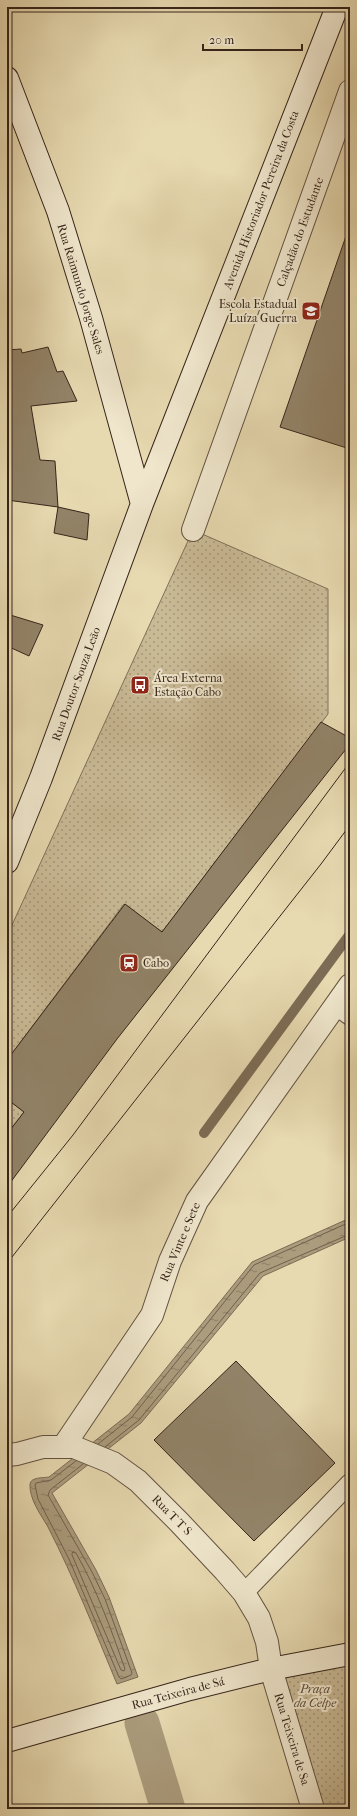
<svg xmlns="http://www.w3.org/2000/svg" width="357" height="1816" viewBox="0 0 357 1816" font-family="'IM FELL French Canon',serif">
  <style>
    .grass { fill: url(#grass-dots); stroke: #807058 }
    .water { fill: url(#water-ripples); stroke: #7c6c55 }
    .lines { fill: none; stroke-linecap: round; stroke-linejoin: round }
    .shore { stroke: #70604c; stroke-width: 1 }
    .stream { stroke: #7c6c55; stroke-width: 10 }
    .canal { stroke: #ab9c7d; stroke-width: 35 }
    .building { fill: #928368; stroke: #36251a }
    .lane-casing { stroke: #625240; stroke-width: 20 }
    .street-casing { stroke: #625240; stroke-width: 24 }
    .secondary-casing { stroke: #36251a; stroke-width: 24 }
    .lane { stroke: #efe6cc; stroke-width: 18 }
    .street { stroke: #efe6cc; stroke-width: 22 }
    .secondary { stroke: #efe6cc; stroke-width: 22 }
    .tram { stroke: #36251a; stroke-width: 1 }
    .labels { text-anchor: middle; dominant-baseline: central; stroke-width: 4; stroke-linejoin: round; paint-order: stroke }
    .street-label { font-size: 12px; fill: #36251a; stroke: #efe6cc }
    .poi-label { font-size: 12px; fill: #36251a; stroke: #efe6cc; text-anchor: start }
    .park-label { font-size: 12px; font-style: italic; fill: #5b4a39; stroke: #efe6cc }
  </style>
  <defs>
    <pattern id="grass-dots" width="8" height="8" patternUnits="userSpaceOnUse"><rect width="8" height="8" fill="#c9ba96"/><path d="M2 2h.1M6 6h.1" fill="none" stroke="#a4977a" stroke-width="1.8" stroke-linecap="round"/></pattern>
    <pattern id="water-ripples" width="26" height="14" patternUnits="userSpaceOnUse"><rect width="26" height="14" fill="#ab9c7d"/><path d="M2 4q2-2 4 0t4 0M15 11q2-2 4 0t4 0" fill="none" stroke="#8c7f66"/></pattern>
  </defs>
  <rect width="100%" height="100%" fill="#e7d9b0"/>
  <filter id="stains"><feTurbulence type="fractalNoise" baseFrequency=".005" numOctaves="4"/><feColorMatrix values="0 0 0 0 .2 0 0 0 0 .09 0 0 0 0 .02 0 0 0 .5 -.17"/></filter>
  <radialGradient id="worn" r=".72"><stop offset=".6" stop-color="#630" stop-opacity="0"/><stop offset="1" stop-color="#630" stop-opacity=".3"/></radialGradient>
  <!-- grass -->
  <path class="grass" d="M193,530L328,589V714L162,932L124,904L7,1060V936Z
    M7,1099L24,1112L7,1134Z
    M350,1652V1809H313L271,1669Z"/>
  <!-- water -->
  <path class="water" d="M350,1218V1237L263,1276L141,1423L52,1493L96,1570L109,1597L138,1677L117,1684C95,1631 74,1578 48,1527C41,1515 29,1499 30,1484C31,1477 43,1478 49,1477L129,1414L252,1262Z"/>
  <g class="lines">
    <!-- shore -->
    <path class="shore" d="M98,1444L132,1417L254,1265L350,1222
      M105,1447L139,1420L260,1273L350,1234
      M76,1461L51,1480L36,1483L35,1485L38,1499L69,1559L119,1677L121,1679L131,1675L132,1673L105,1599L92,1572L48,1495L50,1490L83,1464
      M73,1552L76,1553C97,1590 111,1629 125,1669L124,1671L121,1670L72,1555Z"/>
    <!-- stream -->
    <path class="stream" d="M204,1133L350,934"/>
    <!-- canal -->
    <path class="canal" d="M142,1723L168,1809"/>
  </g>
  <!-- building -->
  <path class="building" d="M346,236L350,237V449L280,427Z
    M48,347L57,372L63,371L77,401L31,406L40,460L55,461L58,507L7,500V350L21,349L22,353Z
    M58,507L89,514L87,540L54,533Z
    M7,614L43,625L29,656L7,646Z
    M321,722L350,738V744L117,1039L7,1187V1134L24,1112L7,1099V1060L125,904L162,932Z
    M236,1361L335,1463L254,1541L154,1440Z"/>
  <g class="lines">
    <defs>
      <path id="lane" d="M336,1006L350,1016
        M244,1593L350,1483"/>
      <path id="street" d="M193,530L350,91
        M63,1447L152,1315L170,1261L197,1201L350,985
        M7,1455L17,1454L43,1447H74L113,1463L138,1481L179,1522L225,1571L244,1593L259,1618L267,1642L271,1669L313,1809"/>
      <path id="secondary" d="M7,78L58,211L91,318L142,504
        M7,862L41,778L142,504L337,7
        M7,1741L190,1689L271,1669L350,1654"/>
    </defs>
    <!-- lane casing -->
    <use href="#lane" class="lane-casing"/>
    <!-- street casing -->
    <use href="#street" class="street-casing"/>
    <!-- secondary casing -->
    <use href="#secondary" class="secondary-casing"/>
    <!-- lane -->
    <use href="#lane" class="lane"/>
    <!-- street -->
    <use href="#street" class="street"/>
    <!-- secondary -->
    <use href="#secondary" class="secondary"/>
    <!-- tram -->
    <path class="tram" d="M7,1217L73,1135L350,762
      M12,1257L321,864L350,825"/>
  </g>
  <!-- icons -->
  <defs>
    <symbol id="school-square" viewBox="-11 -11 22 22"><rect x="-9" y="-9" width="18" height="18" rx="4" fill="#8f2418" stroke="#efe6cc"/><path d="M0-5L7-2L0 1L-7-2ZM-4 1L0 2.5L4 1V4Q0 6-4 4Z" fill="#fff"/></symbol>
    <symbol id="bus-square" viewBox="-11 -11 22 22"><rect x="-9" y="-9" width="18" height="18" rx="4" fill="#8f2418" stroke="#efe6cc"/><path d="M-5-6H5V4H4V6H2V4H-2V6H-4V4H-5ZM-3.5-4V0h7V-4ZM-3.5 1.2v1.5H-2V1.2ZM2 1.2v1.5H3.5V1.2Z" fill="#fff"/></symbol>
    <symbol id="station-square" viewBox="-11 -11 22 22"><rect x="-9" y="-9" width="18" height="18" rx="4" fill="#8f2418" stroke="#efe6cc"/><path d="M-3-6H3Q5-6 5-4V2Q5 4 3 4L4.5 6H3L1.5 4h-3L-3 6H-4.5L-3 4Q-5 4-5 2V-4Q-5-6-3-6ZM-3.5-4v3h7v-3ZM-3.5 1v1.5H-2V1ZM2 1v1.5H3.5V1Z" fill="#fff"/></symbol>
  </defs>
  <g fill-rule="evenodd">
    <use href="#school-square" x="300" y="300" width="22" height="22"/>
    <use href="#bus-square" x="129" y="674" width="22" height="22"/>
    <use href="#station-square" x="118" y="952" width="22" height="22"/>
  </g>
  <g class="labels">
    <!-- street labels -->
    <g class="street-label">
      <text transform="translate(261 200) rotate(-69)">Avenida Historiador Pereira da Costa</text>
      <text transform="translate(300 232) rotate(-70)">Calçadão do Estudante</text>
      <text transform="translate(81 289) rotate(73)">Rua Raimundo Jorge Sales</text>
      <text transform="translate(76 684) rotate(-70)">Rua Doutor Souza Leão</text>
      <text transform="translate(180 1242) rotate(-67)">Rua Vinte e Sete</text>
      <text transform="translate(172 1515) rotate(45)">Rua T T S</text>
      <text transform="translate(178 1693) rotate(-15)">Rua Teixeira de Sá</text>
      <text transform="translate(292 1739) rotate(73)">Rua Teixeira de Sa</text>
    </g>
    <!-- poi labels -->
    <g class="poi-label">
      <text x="297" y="304" text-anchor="end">Escola Estadual<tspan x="297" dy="14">Luíza Guerra</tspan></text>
      <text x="154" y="678">Área Externa<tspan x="154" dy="14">Estação Cabo</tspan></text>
      <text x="143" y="963">Cabo</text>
    </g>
    <!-- park labels -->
    <g class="park-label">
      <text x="315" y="1689">Praça<tspan x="315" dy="14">da Celpe</tspan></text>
    </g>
  </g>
  <!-- margin -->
  <rect width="357" height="1816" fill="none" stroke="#e7d9b0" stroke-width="24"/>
  <rect x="8" y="8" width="341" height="1800" fill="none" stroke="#36251a" stroke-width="2"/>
  <rect x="12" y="12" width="333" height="1792" fill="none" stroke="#36251a"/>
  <!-- scale -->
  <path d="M203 44v6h99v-6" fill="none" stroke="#36251a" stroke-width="2"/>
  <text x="209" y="44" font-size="12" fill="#36251a" stroke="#efe6cc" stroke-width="3" paint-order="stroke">20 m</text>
  <rect width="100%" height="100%" filter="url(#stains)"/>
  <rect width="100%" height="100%" fill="url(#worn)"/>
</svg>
